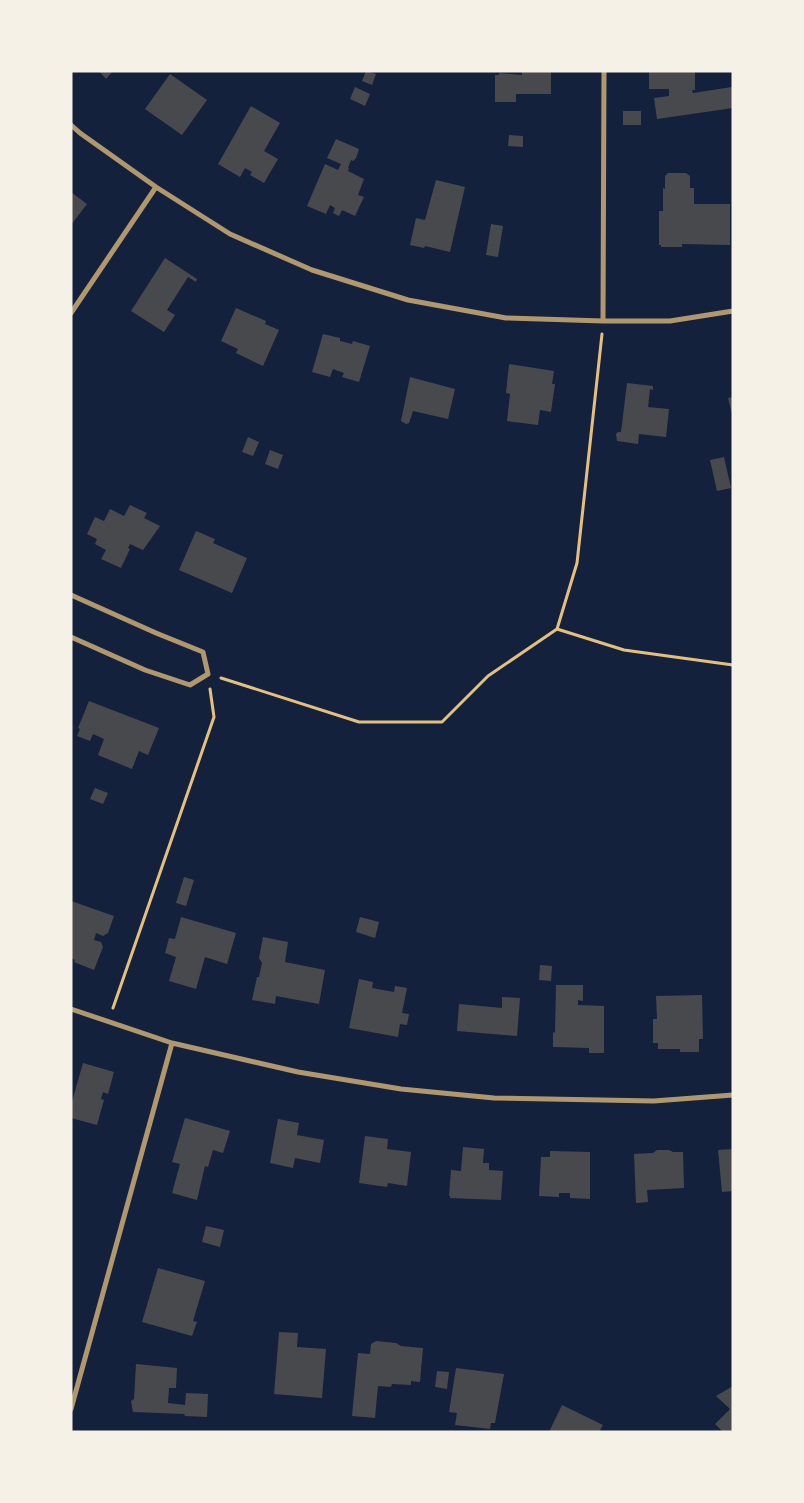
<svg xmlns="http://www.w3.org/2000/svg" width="804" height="1503" viewBox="0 0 804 1503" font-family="Rubik,sans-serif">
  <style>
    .building { fill: #48494c }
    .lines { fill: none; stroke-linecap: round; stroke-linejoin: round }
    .path { stroke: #e5c07b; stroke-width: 3 }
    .minor { stroke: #b1986c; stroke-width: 5 }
  </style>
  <rect width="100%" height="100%" fill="#14213d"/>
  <!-- building -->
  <path class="building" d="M99,71H113L106,79Z
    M366,71L376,74L372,85L362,81Z
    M522,71H551V94H516V102H495V75H499V73L522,75Z
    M649,71H695V90H692L693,93L732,87L733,108L657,119L654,98L669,96V89H649Z
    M170,74L207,100L182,135L145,109Z
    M355,87L370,94L365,106L350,99Z
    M251,106L280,123L264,151L278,159L264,183L250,175L252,172L245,168L240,177L218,164Z
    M623,111H641V125H623Z
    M509,135L523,136V147L508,146Z
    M336,139L359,149L356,158L353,161L351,160L348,168H349L348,171L364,179L358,195L364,197L355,216L342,210L339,216L333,213L335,208L330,205L326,214L307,206L325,164L338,170L341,164L327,158Z
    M668,173H686L690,176V188H694V204H730V245L682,244V247H661V245H659V211H663V188L665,189V176Z
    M436,180L465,187L450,252L425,246L424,248L410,245L416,218L425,220Z
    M71,192L87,204L71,225Z
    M491,224L503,226L498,257L486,255Z
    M165,258L197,279L196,282L188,277L167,310L175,315L164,332L131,311Z
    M236,308L266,321L265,324L279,330L263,366L236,353L238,349L221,341Z
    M323,334L340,338V341L352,344L353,341L370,346L359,382L342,377L344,373L333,369L330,377L312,372Z
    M509,364L554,371L552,384H555L551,412L540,410L538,425L507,421L510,394L506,393Z
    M410,377L455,389L448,419L413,411L409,423L406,424L401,421Z
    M627,383L653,386V390L650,389L648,407L669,409L666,437L639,434L638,444L617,441L616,434L618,432H621Z
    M733,397V414H732L728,398Z
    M248,437L259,442L253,456L242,452Z
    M270,450L283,455L278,469L265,464Z
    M724,457L731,488L717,491L710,460Z
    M130,505L147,513L144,518L160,526L143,550L130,544L128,548L130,549L121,568L101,559L106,550L95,544L97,539L87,534L95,517L104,521L110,509L124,516Z
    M196,531L215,539L213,543L247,558L232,593L179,570Z
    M89,701L159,728L148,755L139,751L132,769L98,755L104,739L93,734L90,741L77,736L80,729L78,728Z
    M95,788L108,793L103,804L90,799Z
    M184,877L194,880L186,906L176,903Z
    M71,901L114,916L108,933L103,936L96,933L94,940L101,942L103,947L94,970L74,962L75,960L71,958Z
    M181,917L236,933L227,964L205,957L196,989L169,981L176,957L165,953L169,938L175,939Z
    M360,917L379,922L375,938L356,932Z
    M263,937L288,942L285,962L325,970L319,1004L276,996L275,1004L252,1000L257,977H259L262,963L259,958Z
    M540,965L552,966L551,981L539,980Z
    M359,979L373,982L372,988L394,992L395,986L407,988L402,1013L409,1014L407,1025L400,1024L398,1037L349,1028Z
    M556,985H583V1001L578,1000V1005L604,1006V1053H589V1048L553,1047V1032L555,1033Z
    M702,995L703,1039H699V1052H680V1049H658V1043H653V1019H657L656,996Z
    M502,997L520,998L517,1036L457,1031L459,1004L502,1008Z
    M83,1063L114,1072L108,1094L103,1092L101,1099L104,1100L97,1125L71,1118V1105Z
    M185,1118L230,1131L223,1153L213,1150L208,1167L205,1166L197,1200L172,1193L180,1164L172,1162Z
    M278,1119L299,1123L297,1135L324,1140L320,1163L295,1158L293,1168L270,1163Z
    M365,1136L388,1139L387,1149L411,1152L407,1186L388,1183L387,1187L359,1183Z
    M463,1147L484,1149L483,1163H489V1170L503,1171L501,1200L450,1198V1196H449L451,1170L461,1171Z
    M733,1149V1191L722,1192L718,1150Z
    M657,1150H669L673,1152H683L684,1188L647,1190L648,1202L636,1203L634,1154L653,1153Z
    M550,1151L590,1152V1199L570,1198V1193H559V1197L539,1196L541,1157H550Z
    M206,1226L224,1230L220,1247L202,1242Z
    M158,1268L205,1281L193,1321L197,1322L192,1336L142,1322Z
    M279,1332L298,1333L297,1347L326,1349L322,1398L274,1394Z
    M376,1341L396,1343L401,1346L423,1348L420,1382L411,1381V1385L392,1384L391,1387L378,1386L375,1418L352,1416L358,1353L370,1354L371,1344Z
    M136,1364L177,1368L176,1388H169L168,1403L185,1405L186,1393L208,1394L207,1417L185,1416L184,1414L133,1412L131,1401L134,1399Z
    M456,1368L504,1374L495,1423H491L490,1429L455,1425L457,1413L449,1412Z
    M437,1371L449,1372L447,1389L435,1387Z
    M733,1386V1432H723L715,1424L730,1409L716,1396Z
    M562,1405L603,1425L599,1432H549Z"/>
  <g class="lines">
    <!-- path -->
    <path class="path" d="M557,629L577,563L602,334
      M221,678L359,722H442L488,676L557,629L624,650L733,665
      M113,1008L214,717L210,689"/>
    <!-- minor -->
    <path class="minor" d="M71,125L80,133L156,187L230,234L312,270L408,300L506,318L603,321H670L733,311
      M71,313L156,187
      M603,321L604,71
      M71,595L156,633L203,652L208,674L190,685L145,670L71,637
      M71,1009L172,1043L298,1072L401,1089L494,1098L654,1101L733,1095
      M71,1409L172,1043"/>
  </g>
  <!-- border -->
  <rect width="804" height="1503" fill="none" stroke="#f6f1e7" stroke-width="145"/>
</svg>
